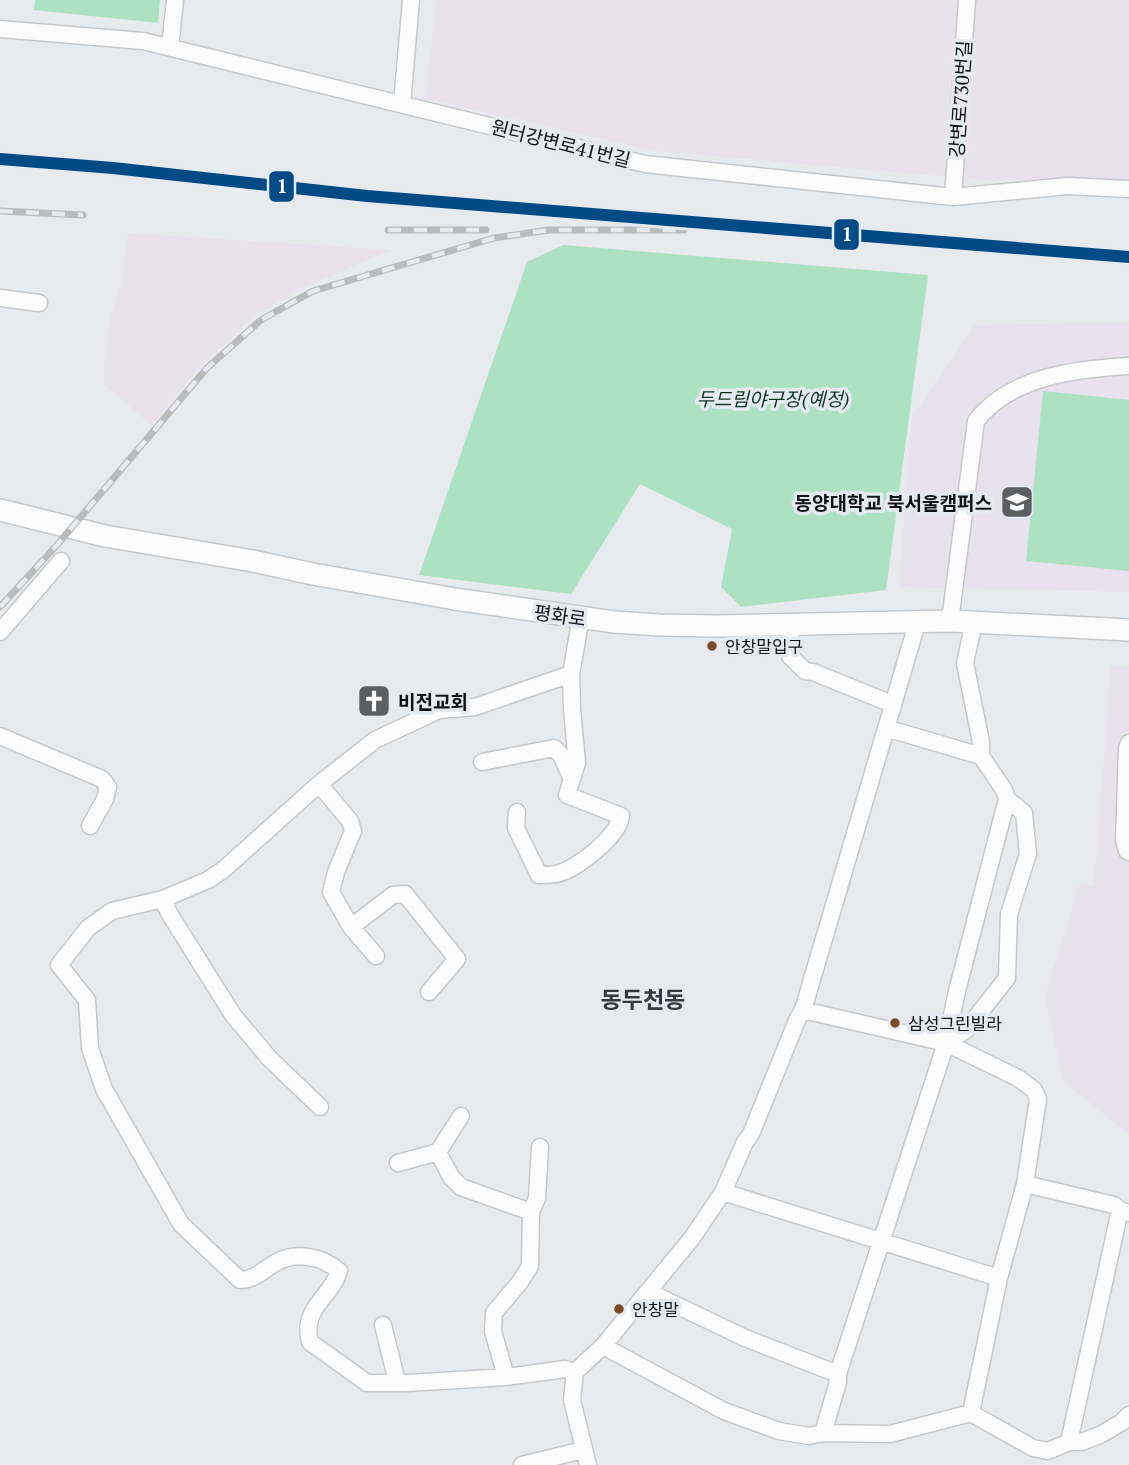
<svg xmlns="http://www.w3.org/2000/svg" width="1129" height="1465" viewBox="0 0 1129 1465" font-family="'PT Serif','Noto Sans KR',serif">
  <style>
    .industrial { fill: #e9e2ed }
    .education { fill: #e7e2ee }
    .green { fill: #ace1c2 }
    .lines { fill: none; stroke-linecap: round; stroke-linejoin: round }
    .minor-casing { stroke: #c5c8ca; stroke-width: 19 }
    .major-casing { stroke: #c5c8ca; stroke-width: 24 }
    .minor { stroke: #fcfcfc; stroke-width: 16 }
    .major { stroke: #fcfcfc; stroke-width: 21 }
    .rail-casing { stroke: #babbbb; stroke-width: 7 }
    .rail { stroke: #e5eaf1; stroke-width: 4.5; stroke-dasharray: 13; stroke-linecap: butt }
    .metro-1-casing { stroke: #e5eaf1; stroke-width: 18 }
    .metro-1 { stroke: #004a85; stroke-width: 12 }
    .bus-dot { fill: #7a4b2a; stroke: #e5eaf1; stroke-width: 2.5 }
    .labels { text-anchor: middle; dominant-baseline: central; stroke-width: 7; stroke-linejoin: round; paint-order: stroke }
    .bus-label { font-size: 17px; fill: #111316; stroke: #e5eaf1; text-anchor: start }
    .street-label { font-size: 19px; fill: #111316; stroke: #e5eaf1 }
    .park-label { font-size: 19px; font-style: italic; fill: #0d361f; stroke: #e5eaf1 }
    .poi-label { font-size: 19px; font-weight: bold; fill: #111316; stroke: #e5eaf1; text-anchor: end }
    .quarter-label { font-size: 23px; font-weight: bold; fill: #363a40; stroke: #e5eaf1 }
    .line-badge { stroke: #e5eaf1; stroke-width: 2.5 }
    .badge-label { font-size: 19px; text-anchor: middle; font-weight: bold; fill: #fff }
  </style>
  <rect width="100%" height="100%" fill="#e8ebee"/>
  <!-- industrial -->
  <path class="industrial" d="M436,0H1129V179L984,180L655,151L426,99Z
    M128,233L391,250L296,291L254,316L202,363L152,426L104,384V362L112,310L122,281Z"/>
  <!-- education -->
  <path class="education" d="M1129,322V592L899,587L912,416L975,325Z
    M1111,666L1129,667V1134L1063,1081L1045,997L1080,883L1094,886Z"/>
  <!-- green -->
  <path class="green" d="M35,0H160L158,23L34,10Z
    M563,245L928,275L886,590L741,607L721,587L732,529L640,484L571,594L419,575L527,262Z
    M1043,391L1129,400V571L1026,561Z"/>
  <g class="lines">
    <defs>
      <path id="minor" d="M0,29L143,41L645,164L953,197L1067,186L1129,189
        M170,47L175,0
        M402,104L411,0
        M953,197L967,0
        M0,298L39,303
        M950,621L976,421C1011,376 1076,369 1129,366
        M791,623L790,656L805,671L813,672L892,704
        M0,632L61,561
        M571,674L475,707L439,710L375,740L319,784L223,870L208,880L163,899L112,911L88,928L59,965L87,1000L90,1048L104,1089L181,1224L240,1280C254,1280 262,1271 275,1263C294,1251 322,1256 339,1271C332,1297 301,1307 310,1342L367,1383H408L506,1377L565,1369L575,1372
        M886,728L981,756
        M0,736L102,779L108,787L105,799L90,826
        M1129,743L1127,748L1124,840L1127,851L1129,852
        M482,762L554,748L561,755L571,777
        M319,784L350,821L353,831L336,872L331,892L351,927L376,956
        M517,812L516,828L539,875C544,875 551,875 556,874C576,870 619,836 621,816L567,795L577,763L572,709L571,674L581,617
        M163,899L169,913L233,1015L269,1058L320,1107
        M351,927L393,895L405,894L457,959L429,992
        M803,1010L946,1043L1018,1078L1034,1090L1038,1099L1025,1184L999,1278L971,1413
        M946,1043L966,1030L1007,978L1009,914L1028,854L1024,813L1007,799L1004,790L981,756V742L965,663L974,622
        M438,1152L451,1177L461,1187L531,1212
        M398,1163L438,1152L461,1116
        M1025,1184L1114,1205L1120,1210L1129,1213
        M723,1192L999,1278
        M649,1292L745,1338L838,1374
        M383,1325L397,1382
        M603,1346L724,1411L779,1431L809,1436L823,1433L890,1434L971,1413L1033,1448L1048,1451L1069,1442H1082L1102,1434L1122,1422L1129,1415
        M506,1377L493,1331L494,1313L520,1282L530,1266L531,1212L537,1198L540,1147
        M823,1433L838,1382V1374L946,1043L957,991L1007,799
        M1069,1442L1120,1210
        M522,1465L583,1450
        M588,1465L572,1400L575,1372L603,1346L692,1238L723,1192L745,1142L751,1134L798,1018L803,1010L918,620"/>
      <path id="major" d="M0,510L105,536L253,561L313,574L455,599L614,622L659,625L716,626L950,621L1129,630"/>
    </defs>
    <!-- minor casing -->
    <use href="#minor" class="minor-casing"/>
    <!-- major casing -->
    <use href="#major" class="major-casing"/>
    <!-- minor -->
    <use href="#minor" class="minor"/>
    <!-- major -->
    <use href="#major" class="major"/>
    <defs>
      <path id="rail" d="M0,211L83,215
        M388,230H486
        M0,607L57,545L207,368L261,320L313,291L494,238L549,230H684"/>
    </defs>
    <!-- rail casing -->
    <use href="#rail" class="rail-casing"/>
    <!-- rail -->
    <use href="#rail" class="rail"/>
    <defs>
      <path id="metro-1" d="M0,159L113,168L367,196L1129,257"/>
    </defs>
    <!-- metro-1 casing -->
    <use href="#metro-1" class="metro-1-casing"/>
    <!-- metro-1 -->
    <use href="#metro-1" class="metro-1"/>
  </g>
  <!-- icons -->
  <defs>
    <symbol id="university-square" viewBox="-11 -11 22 22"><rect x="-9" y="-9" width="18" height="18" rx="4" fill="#5c5f62" stroke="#e5eaf1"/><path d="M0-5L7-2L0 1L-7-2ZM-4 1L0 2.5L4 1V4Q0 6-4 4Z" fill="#fff"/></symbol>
    <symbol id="church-square" viewBox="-11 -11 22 22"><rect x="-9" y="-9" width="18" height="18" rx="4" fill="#5c5f62" stroke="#e5eaf1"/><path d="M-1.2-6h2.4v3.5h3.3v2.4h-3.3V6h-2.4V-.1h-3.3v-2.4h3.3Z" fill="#fff"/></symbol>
  </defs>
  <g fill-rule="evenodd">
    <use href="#university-square" x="998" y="483" width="38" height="38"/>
    <use href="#church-square" x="355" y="682" width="38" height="38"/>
  </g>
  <!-- markers -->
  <g class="bus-dot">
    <circle cx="712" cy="646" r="6"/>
    <circle cx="895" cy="1023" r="6"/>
    <circle cx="619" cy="1309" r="6"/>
  </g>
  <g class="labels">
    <!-- bus labels -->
    <g class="bus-label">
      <text x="725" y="646">안창말입구</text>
      <text x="908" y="1023">삼성그린빌라</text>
      <text x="632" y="1309">안창말</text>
    </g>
    <!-- street labels -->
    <g class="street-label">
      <text transform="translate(960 99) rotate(-86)">강변로730번길</text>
      <text transform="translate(561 143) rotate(14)">원터강변로41번길</text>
      <text transform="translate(560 615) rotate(8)">평화로</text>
    </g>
    <!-- park labels -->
    <g class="park-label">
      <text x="773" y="398">두드림야구장(예정)</text>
    </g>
    <!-- poi labels -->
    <g class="poi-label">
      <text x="992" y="502">동양대학교 북서울캠퍼스</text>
      <text x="398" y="701" text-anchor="start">비전교회</text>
    </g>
    <!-- quarter labels -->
    <g class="quarter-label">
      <text x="643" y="999">동두천동</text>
    </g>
  </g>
  <g class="line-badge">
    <rect x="268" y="170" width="27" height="33" rx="7" fill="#004a85"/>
    <rect x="833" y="218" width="27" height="33" rx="7" fill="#004a85"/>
  </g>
  <g class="badge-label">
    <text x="282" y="193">1</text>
    <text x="847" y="241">1</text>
  </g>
</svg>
